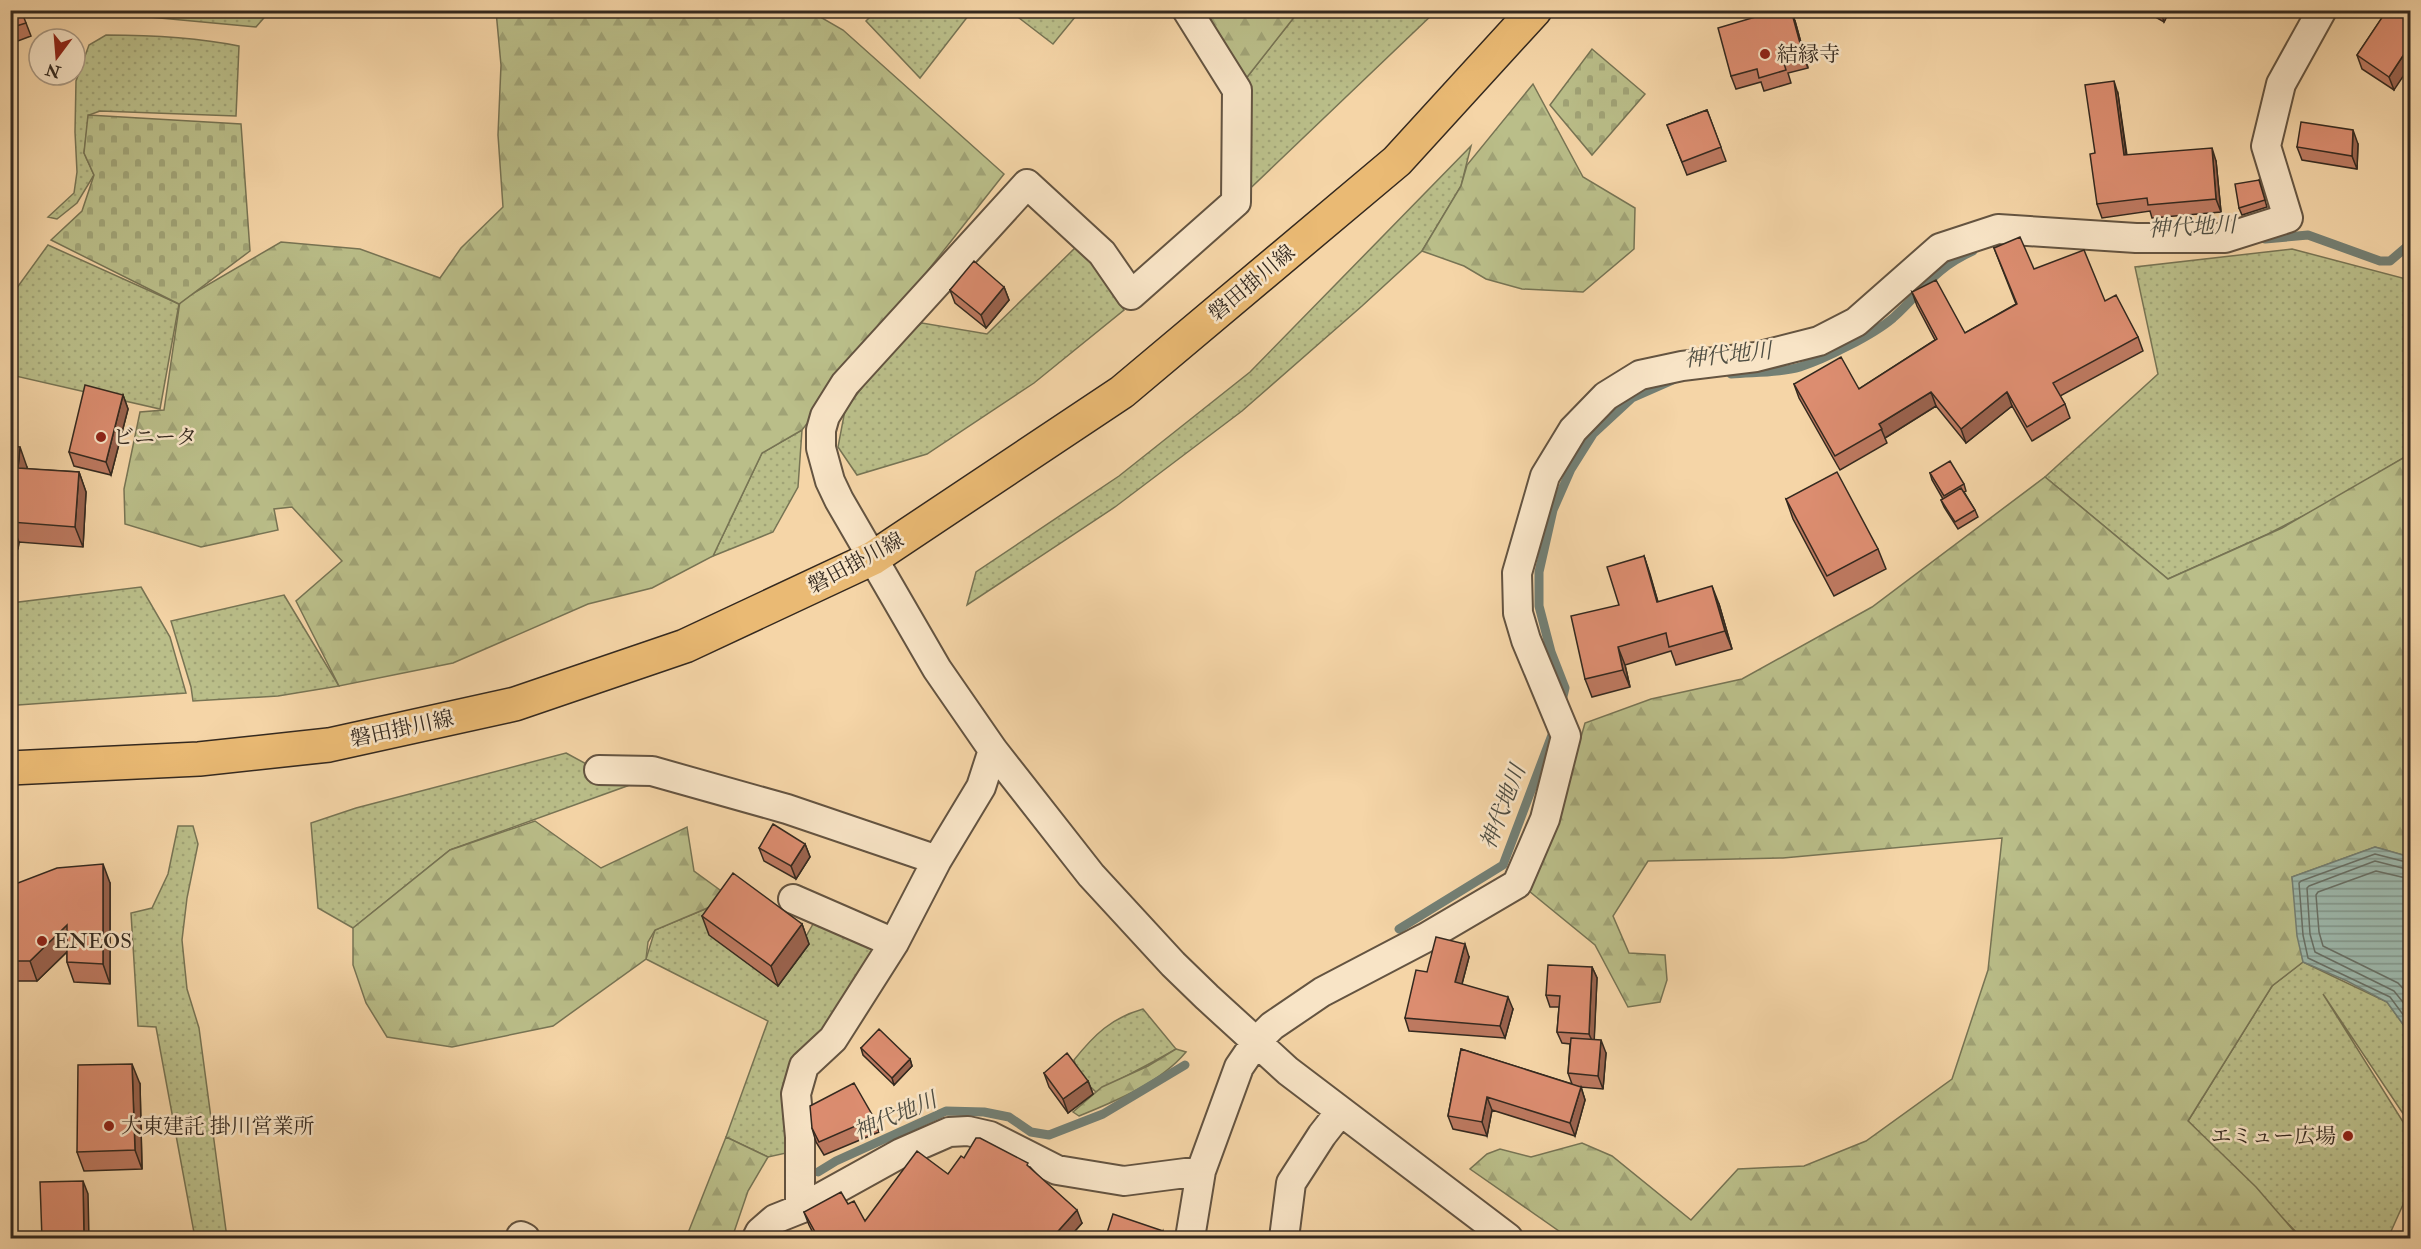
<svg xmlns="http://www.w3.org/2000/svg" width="2421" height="1249" viewBox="0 0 2421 1249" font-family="'IM FELL Double Pica','Noto Serif JP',serif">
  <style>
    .grass { fill: url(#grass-dots); stroke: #777454; stroke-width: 1.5 }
    .forest { fill: url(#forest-firs); stroke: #777454; stroke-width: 1.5 }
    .cemetery { fill: url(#cemetery-stones); stroke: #777454; stroke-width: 1.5 }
    .water { fill: url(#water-rules); stroke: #737f74; stroke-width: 1.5 }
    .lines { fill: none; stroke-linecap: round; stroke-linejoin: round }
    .shore { stroke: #687066; stroke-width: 1.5 }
    .stream { stroke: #737f74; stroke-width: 9 }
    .minor-casing { stroke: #645441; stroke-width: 32 }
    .major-casing { stroke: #34291f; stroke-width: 36 }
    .minor { stroke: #f8e4c6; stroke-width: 28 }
    .major { stroke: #eaba74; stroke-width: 33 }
    .wall { fill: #bd7960; stroke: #34291f; stroke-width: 1.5 }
    .shaded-wall { fill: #9a634e; stroke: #34291f; stroke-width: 1.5 }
    .building { fill: #dc8d70; stroke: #34291f; stroke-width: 1.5 }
    .poi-dot { fill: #8f2418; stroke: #f8e4c6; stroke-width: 2 }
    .labels { text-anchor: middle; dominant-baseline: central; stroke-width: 5; stroke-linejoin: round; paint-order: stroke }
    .poi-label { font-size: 21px; fill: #34291f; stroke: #f8e4c6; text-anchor: start }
    .street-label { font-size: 21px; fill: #34291f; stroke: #f8e4c6 }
    .water-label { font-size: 22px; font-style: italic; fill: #4e4d42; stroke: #f8e4c6 }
  </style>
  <defs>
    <pattern id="grass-dots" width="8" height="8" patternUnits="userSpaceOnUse" patternTransform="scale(1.5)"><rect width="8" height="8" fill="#babe89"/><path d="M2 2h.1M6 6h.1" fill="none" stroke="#a0a376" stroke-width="1.8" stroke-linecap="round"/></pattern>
    <pattern id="forest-firs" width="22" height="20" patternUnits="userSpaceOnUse" patternTransform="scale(1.5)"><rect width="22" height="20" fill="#babe89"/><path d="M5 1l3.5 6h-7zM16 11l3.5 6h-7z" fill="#a0a376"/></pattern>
    <pattern id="cemetery-stones" width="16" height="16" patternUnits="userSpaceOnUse" patternTransform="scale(1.5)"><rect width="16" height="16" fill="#babe89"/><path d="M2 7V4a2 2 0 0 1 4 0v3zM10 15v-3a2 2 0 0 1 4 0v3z" fill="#a0a376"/></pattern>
    <pattern id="water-rules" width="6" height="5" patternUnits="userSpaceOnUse" patternTransform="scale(1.5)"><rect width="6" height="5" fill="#9db8ac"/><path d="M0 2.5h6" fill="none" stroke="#81968b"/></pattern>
  </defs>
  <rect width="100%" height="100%" fill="#f5d5a7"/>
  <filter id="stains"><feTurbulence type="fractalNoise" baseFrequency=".00333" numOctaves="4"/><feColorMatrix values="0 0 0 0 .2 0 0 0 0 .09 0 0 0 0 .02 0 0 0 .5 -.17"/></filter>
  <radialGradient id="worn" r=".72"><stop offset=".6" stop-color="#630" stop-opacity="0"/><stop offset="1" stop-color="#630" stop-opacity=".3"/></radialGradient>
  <!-- grass -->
  <path class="grass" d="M85,11L270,10V11L256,27Z
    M876,11V10L972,11L920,78L866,21Z
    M1010,11H1080L1053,44Z
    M1299,11H1436L1236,202L1244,81Z
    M106,35C151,35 194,37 239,46L236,116L100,111L89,115L84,153L94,175L77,203L57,219L48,217L74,193L77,172L75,132L76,81L89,45Z
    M1471,146L1461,186L1422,251L1362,306L1242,411L1115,507L967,605L976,572L1119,476L1250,372Z
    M48,245L179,304L160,409L11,375V296Z
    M1076,247L1095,261L1124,310L1034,383L927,454L857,475L838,447L845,410L895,344L922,323L987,334Z
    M2292,249L2410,280V454L2332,501L2268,534L2168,579L2045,477L2158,374L2135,267Z
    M802,430L798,487L773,532L713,556L762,453Z
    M141,587L170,637L186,693L18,705L11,698V603Z
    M284,595L339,686L278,696L193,701L191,687L171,621Z
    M566,753L627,786L450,850L353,928L318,908L311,823L356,808Z
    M178,826H193L198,844L187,898L182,940L187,989L199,1028L227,1238H195L156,1027L138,1026L131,913L152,908L168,874Z
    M739,895L779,984L813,924L806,903L894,943L798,1085L800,1150L768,1157L726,1137L768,1021L646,959L655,930Z
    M2303,962L2387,1002L2410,1034V1124L2323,994L2410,1133V1189L2388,1238H2302L2188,1121L2272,986Z
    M1143,1009L1176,1049C1149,1065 1123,1077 1096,1092L1079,1076L1074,1060C1094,1035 1111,1018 1143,1009Z"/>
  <!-- forest -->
  <path class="forest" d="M496,11H810L843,30L1004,174L802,430L762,453L713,556L652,588L588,604L453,663L339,686L296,601L342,561L292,507L274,509L278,530L201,547L125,524L124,489L140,412L164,410L180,301L281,242L360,249L440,278L461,248L503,207L498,135L501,65Z
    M1193,11H1299L1244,81Z
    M1533,84L1583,177L1635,208L1634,249L1583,292L1522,289L1486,279L1464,266L1422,251L1461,186L1467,165Z
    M2410,454V857L2375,847L2292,877L2303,962L2272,986L2188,1121L2256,1187L2300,1238H1569L1470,1169L1487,1154L1500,1149L1531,1157L1582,1143L1612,1156L1691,1220L1738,1169L1804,1166L1866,1141L1952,1079L1988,970L2002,838L1783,858L1648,861L1613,916L1629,953L1665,955L1667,980L1660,1002L1628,1007L1595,945L1529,891L1537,867L1553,836L1585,723L1651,699L1742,679L1872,607L2045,477L2168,579L2282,528Z
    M535,821L601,868L687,827L694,871L731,898L655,930L648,942L646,959L553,1026L452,1047L387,1037L366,1003L353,965V928L450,850Z
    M1176,1049L1186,1052C1160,1083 1116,1101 1079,1116L1073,1112L1102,1087L1148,1066Z
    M726,1137L768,1157L748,1191L732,1238H686Z"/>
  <!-- cemetery -->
  <path class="cemetery" d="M1592,49L1645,94L1592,155L1550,105Z
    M88,115L241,124L250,251L179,304L51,240L82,211L94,175L84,153Z"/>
  <!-- water -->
  <path class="water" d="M2375,847L2410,857V1034L2387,1002L2347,981L2303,962L2297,936L2292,877Z"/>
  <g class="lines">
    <!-- shore -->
    <path class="shore" d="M2410,863L2375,854L2301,881L2299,883L2303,935L2308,958L2390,997L2410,1024
      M2410,870L2375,861L2309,886L2307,888L2310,934L2315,952L2394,991L2410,1011
      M2410,879L2376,871L2318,892L2316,895L2319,932L2323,946L2398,983L2410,996"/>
    <!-- stream -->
    <path class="stream" d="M2265,239L2308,235L2380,261H2390L2410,244
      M1731,374C1752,372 1781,373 1800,367C1825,359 1873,335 1893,318C1923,291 1933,269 1973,251
      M1561,705L1565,688L1551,652L1539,606V572L1553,510L1571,469L1593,434L1632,398L1673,380
      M1399,929L1503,865L1555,727
      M818,1172L836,1161L946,1111L984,1112L1009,1117L1031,1132L1049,1135L1103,1114L1185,1065"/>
    <defs>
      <path id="minor" d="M1187,10L1237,90L1236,202L1131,295L1102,253L1027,184L845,384L825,416L821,430V448L830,481L839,500L937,669L993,750L1091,875L1173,964L1207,997L1288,1071L1508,1238
        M599,770L652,771L787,809L937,860
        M793,899L894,943
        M800,1209V1137L796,1094L804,1066L833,1039L894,943L937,860L981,787L993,750
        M521,1236L525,1238
        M757,1238L760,1232L775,1219L800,1209L901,1153L949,1132L968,1131L990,1136L1057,1170L1124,1181L1201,1171
        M1190,1238L1201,1171L1239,1067L1256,1042L1272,1026L1322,992L1425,938L1517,884L1545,819L1566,736L1526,640L1518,613L1517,573L1545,476L1573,430L1606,396L1640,375L1682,366L1756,357L1819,341L1856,322L1940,248L1998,229L2136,238H2225L2288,218L2266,146L2281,84L2322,10
        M1284,1238L1291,1183L1322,1135L1340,1112"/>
      <path id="major" d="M10,768L199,759L329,745L515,704L685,646L873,558L1122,392L1397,161L1535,10"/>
    </defs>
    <!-- minor casing -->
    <use href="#minor" class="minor-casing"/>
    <!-- major casing -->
    <use href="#major" class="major-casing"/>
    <!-- minor -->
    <use href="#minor" class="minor"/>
    <!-- major -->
    <use href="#major" class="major"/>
  </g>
  <!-- wall -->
  <path class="wall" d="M10,10L26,23L31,36L10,44Z
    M2143,10H2170L2164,22Z
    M2384,10H2410L2394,90L2362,69L2357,55L2386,12Z
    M1795,21L1808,68L1788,73L1791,83L1764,91L1761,82L1736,89L1731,76Z
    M2118,94L2127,155L2216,161L2221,212L2152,218L2150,211L2102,218L2097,204L2095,153Z
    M1707,110L1726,161L1687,175L1667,125Z
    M2358,144L2357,169L2302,160L2297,147Z
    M2259,180L2267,207L2242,215L2239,208Z
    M1994,248L2034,269L2105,301L2138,337L2143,351L2060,396L2065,404L2070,418L2032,441L2012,406L1966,443L1936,406L1885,438L1887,443L1840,470L1799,398L1794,384L1859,389L1935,340L1917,306L1912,292L1965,333L2016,304Z
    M1004,287L1009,300L986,328L955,303L950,290Z
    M123,395L128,409L111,475L74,466L69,452Z
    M10,446L27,467V469L79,472L86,492L83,547L19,542L18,549L10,548Z
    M1930,473L1964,484L1966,491L1964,492L1975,510L1978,517L1958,529L1944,507L1941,500L1943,499L1932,480Z
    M1786,499L1878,549L1886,569L1834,596L1793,519Z
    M1644,556L1658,602L1719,604L1732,649L1676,665L1671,651L1625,665L1630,687L1592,697L1585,679L1619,605Z
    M805,844L810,857L796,879L764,861L759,848Z
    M110,883V984L74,982L67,962V952L37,981H10V886Z
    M702,916L802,924L809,944L778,986L709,935Z
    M1469,957L1462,984L1513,1009L1505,1038L1409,1031L1405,1018L1427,972Z
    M1592,967L1597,978L1594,1039L1606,1053L1603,1089L1581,1087L1585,1100L1575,1136L1492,1110L1487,1136L1453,1129L1448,1116L1461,1049L1572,1084L1568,1073L1570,1044L1562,1043L1557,1032L1559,1007H1550L1546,995Z
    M861,1048L910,1059L912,1066L894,1085L863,1055Z
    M1044,1073L1088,1081L1093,1094L1068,1113L1049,1087Z
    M140,1084L142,1169L84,1171L77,1152Z
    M874,1118L879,1132L824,1155L816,1142L812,1128Z
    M964,1158L1030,1167L1082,1223L1068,1239H816L809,1225L804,1212L848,1204L865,1221L948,1174Z"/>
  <!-- shaded-wall -->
  <path class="shaded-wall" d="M1791,10L1795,21L1808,68L1803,54Z
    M2160,10H2170L2164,22Z
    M2410,45V66L2394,90L2389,77Z
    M2114,81L2118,94L2128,169L2124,155Z
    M2353,130L2358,144L2357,169L2352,156Z
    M2212,148L2216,161L2221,212L2216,199Z
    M1004,287L1009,300L986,328L981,315Z
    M1931,392L1936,406L1885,438L1879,424Z
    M2007,392L2012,406L1966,443L1961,429Z
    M123,395L128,409L111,475L106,462Z
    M20,447L27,467L26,488L18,468Z
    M79,472L86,492L83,547L75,527Z
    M11,522L19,542L18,549L11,529Z
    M1644,556L1650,574L1663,620L1657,602Z
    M1712,586L1719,604L1732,649L1725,631Z
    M1618,647L1625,665L1630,687L1623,670Z
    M805,844L810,857L796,879L791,866Z
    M103,864L110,883V984L103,964Z
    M802,924L809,944L778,986L771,966Z
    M67,925L74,945L37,981L30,961Z
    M1465,944L1469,957L1459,995L1455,982Z
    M1592,967L1597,978L1594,1045L1589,1034Z
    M1508,997L1513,1009L1505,1038L1500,1026Z
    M1601,1040L1606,1053L1603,1089L1598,1076Z
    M910,1059L912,1066L894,1085L892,1078Z
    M132,1064L140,1084L142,1169L135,1150Z
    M1088,1081L1093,1094L1068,1113L1063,1099Z
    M1581,1087L1585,1100L1575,1136L1570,1123Z
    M1487,1097L1492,1110L1487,1136L1482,1122Z
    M83,1181L88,1194L89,1239H84V1237Z
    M1077,1210L1082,1223L1068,1239H1051Z
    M1163,1231L1165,1239H1160Z"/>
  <!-- building -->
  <path class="building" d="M10,10H21L26,23L10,28Z
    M1779,10H1791L1803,54L1783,60L1786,70L1759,78L1757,69L1731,76L1718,28Z
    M2387,10H2410V45L2389,77L2357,55Z
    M2114,81L2124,155L2212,148L2216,199L2148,205L2147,198L2097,204L2090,154L2095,153L2085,85Z
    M1707,110L1721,147L1682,162L1667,125Z
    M2301,122L2353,130L2352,156L2297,147Z
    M2259,180L2265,200L2239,208L2235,184Z
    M2020,237L2034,269L2084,250L2105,301L2116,295L2138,337L2053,383L2065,404L2027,427L2007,392L1961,429L1931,392L1879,424L1882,429L1835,456L1794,384L1841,357L1859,389L1937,339L1912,292L1936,280L1965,333L2017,304L1994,248Z
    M974,261L1004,287L981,315L950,290Z
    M85,385L123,395L106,462L69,452Z
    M10,446L20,447L18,468L79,472L75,527L11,522L10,529Z
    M1950,461L1964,484L1944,496L1930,473Z
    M1837,472L1878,549L1827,576L1786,499Z
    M1961,488L1975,510L1955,522L1941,500Z
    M1644,556L1657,602L1712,586L1725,631L1669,647L1666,633L1618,647L1623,670L1585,679L1571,616L1619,605L1607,567Z
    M773,824L805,844L791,866L759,848Z
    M103,864V964L67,962V925L30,961H10V886L57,868Z
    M733,873L802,924L771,966L702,916Z
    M1436,937L1465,944L1455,982L1508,997L1500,1026L1405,1018L1416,970L1427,972Z
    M1548,965L1592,967L1589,1034L1557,1032L1560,996L1546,995Z
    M879,1029L910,1059L892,1078L861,1048Z
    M1571,1038L1601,1040L1598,1076L1568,1073Z
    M1461,1049L1581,1087L1570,1123L1487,1097L1482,1122L1448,1116Z
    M1067,1053L1088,1081L1063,1099L1044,1073Z
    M132,1064L135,1150L77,1152L78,1065Z
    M854,1083L874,1118L819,1142L812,1128L810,1106Z
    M976,1138H980L1028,1163L1027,1165L1077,1210L1051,1239H819L804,1212L841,1192L848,1204L854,1201L865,1221L917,1151L948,1174L961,1156L964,1158Z
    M83,1181L84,1237L42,1239L40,1182Z
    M1113,1214L1163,1231L1160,1239H1105Z"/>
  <!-- markers -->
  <g class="poi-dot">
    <circle cx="1765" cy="54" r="6"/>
    <circle cx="101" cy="437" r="6"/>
    <circle cx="42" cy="941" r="6"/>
    <circle cx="109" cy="1126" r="6"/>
    <circle cx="2348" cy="1136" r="6"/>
  </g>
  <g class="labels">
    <!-- poi labels -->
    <g class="poi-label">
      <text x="1777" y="54">結縁寺</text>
      <text x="113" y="437">ビニータ</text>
      <text x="54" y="941">ENEOS</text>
      <text x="121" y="1126">大東建託 掛川営業所</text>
      <text x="2336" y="1136" text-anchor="end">エミュー広場</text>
    </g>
    <!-- street labels -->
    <g class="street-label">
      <text transform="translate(1252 283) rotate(-40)">磐田掛川線</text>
      <text transform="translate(856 563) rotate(-28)">磐田掛川線</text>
      <text transform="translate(402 729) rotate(-12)">磐田掛川線</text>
    </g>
    <!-- water labels -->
    <g class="water-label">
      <text transform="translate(2192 227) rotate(-3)">神代地川</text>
      <text transform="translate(1728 355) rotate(-6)">神代地川</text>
      <text transform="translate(1503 807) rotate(-69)">神代地川</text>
      <text transform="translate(895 1116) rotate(-23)">神代地川</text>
    </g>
  </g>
  <!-- margin -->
  <rect width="2421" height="1249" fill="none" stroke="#f5d5a7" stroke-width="36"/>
  <rect x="12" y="12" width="2397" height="1225" fill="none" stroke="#34291f" stroke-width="3"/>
  <rect x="18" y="18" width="2385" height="1213" fill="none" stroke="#34291f" stroke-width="1.5"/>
  <!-- north arrow -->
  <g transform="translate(57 57) rotate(196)"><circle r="28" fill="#f8e4c6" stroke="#aa9983" stroke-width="1.5"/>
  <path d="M0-4.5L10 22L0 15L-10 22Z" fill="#8f2418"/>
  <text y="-9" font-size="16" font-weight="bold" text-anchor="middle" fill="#34291f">N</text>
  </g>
  <rect width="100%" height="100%" filter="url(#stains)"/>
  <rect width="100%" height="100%" fill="url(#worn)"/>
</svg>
